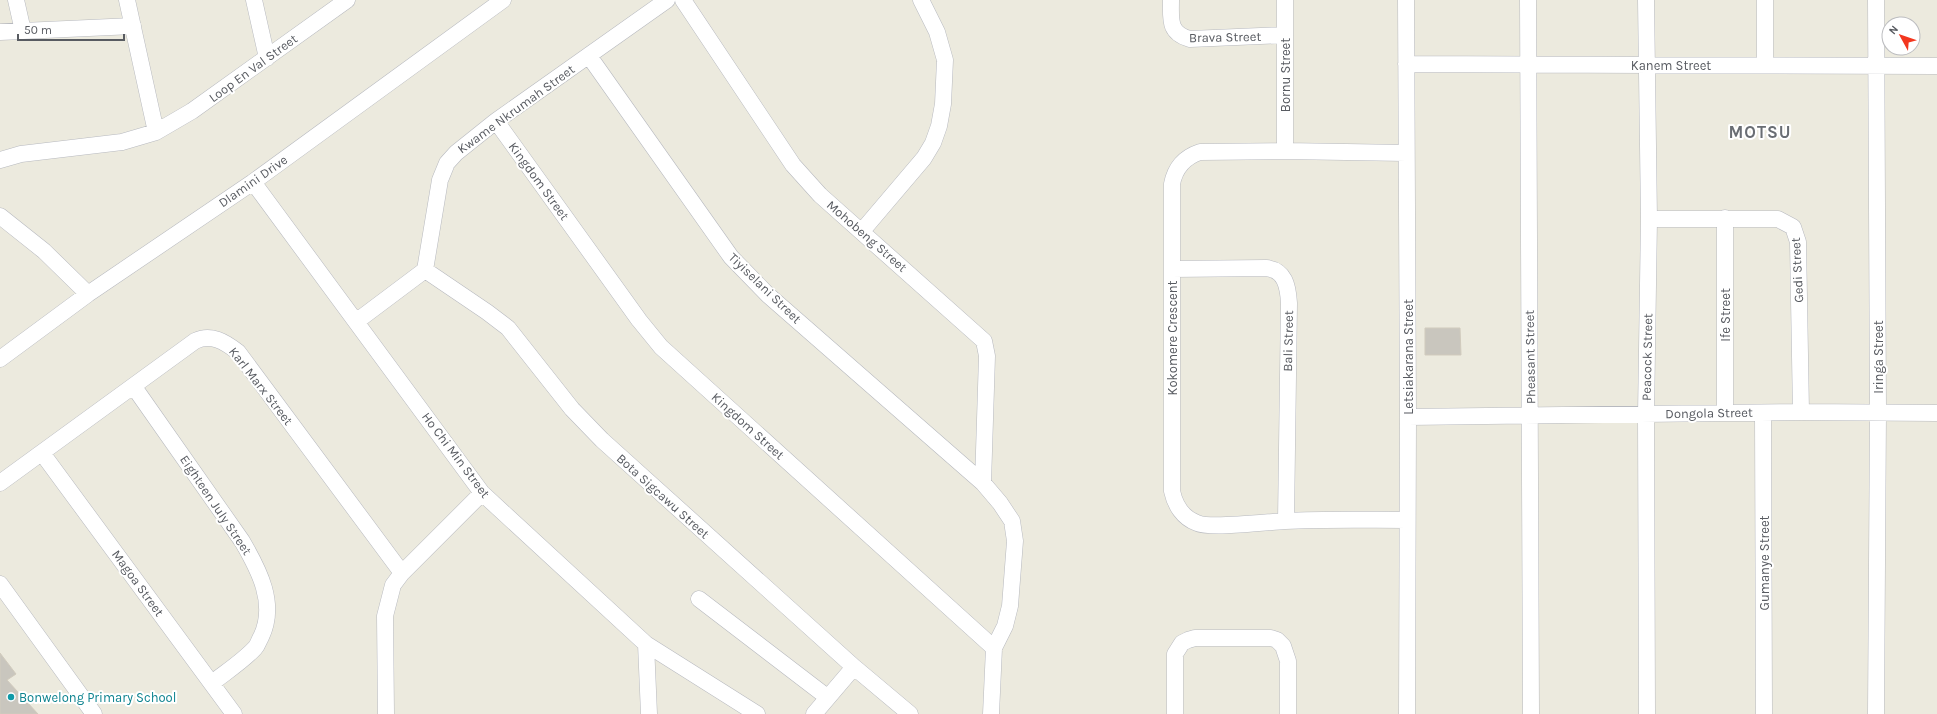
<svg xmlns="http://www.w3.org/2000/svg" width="1937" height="714" viewBox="0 0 1937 714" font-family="Karla,sans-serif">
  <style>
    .building { fill: #c9c6be; stroke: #d1cbbd }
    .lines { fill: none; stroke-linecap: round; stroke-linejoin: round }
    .minor-casing { stroke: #b7b9bf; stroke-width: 17 }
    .minor { stroke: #fff; stroke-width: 16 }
    .culture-dot { fill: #0f9aa8; stroke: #fff; stroke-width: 1.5 }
    .labels { text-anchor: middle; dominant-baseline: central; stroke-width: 4; stroke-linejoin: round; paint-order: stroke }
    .street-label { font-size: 13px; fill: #585b61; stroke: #fff }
    .culture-label { font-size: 13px; fill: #0d838f; stroke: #fff; text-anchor: start }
    .district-label { font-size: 17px; font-weight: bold; letter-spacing: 1px; fill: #696d73; stroke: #fff }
  </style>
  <rect width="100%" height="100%" fill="#eceade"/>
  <!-- building -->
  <path class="building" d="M1425,328H1460L1461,355H1425Z
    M0,653L16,674L7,680L38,714H0Z"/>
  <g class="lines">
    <defs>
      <path id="minor" d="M16,0L23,31
        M127,0L156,132
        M254,0L267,58
        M683,0L793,165L820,195L984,341L987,356L983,483
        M1171,0C1171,19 1168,33 1190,39L1285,35
        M1406,0L1408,417L1407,714
        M1528,0L1531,714
        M1646,0L1649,219L1646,415L1647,714
        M1765,0V65
        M1876,0L1878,412L1876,714
        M0,32L133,26
        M589,56L731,257L768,295L983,483L1000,503L1012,521L1015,541L1010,606L1005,626L994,648L991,714
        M1406,64L1937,66
        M496,121L639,320L661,347L994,648
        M1285,151V0
        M1406,153L1285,151L1200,152C1185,157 1175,168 1172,184V491C1175,505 1183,518 1197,523C1210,529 1267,522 1285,521C1326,519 1366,520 1407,520
        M0,160L21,154L122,142L156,132L192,111L347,0
        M253,182L482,493L646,644L757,714
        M0,216L44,251L88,294
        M1649,219H1778L1793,227L1798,242L1801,412
        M862,231L924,158L933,143L939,126L943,104L945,60L937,32L921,0
        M1172,269L1266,268C1285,270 1288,286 1289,303L1286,521
        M425,270L487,312L508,328L572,409L602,440L854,667L910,714
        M357,321L425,270L440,180L447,163L456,153L496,121L667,0
        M0,359L88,294L253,182L503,0
        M134,387L242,541C259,570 277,604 261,637C259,640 258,645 255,648C243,661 226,672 212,683
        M1725,413V218
        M1763,413L1764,714
        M1408,417L1801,412L1937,413
        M42,453L234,714
        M0,483L195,341C211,333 225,342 238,352L402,573
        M0,584L94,714
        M699,599L827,697
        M646,644L649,714
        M386,714L385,616L393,585L402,573L482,493
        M814,714L854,667
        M1175,714V654L1182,643L1188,640L1195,638H1271L1277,640L1283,646L1288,661V714"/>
    </defs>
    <!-- minor casing -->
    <use href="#minor" class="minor-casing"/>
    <!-- minor -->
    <use href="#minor" class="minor"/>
  </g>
  <!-- markers -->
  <circle class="culture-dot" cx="11" cy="697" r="4"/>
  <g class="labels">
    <!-- street labels -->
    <g class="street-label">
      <text transform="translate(1225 37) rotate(-1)">Brava Street</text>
      <text x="1671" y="65">Kanem Street</text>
      <text transform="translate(253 68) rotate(-36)">Loop En Val Street</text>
      <text transform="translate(1285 75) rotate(-90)">Bornu Street</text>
      <text transform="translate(516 109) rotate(-36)">Kwame Nkrumah Street</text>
      <text transform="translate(253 181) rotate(-35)">Dlamini Drive</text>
      <text transform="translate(539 181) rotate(54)">Kingdom Street</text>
      <text transform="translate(867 236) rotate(41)">Mohobeng Street</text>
      <text transform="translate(1797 270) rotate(-93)">Gedi Street</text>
      <text transform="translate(765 288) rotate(44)">Tiyiselani Street</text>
      <text transform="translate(1725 315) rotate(-90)">Ife Street</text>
      <text transform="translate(1172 338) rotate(-90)">Kokomere Crescent</text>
      <text transform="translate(1288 341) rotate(-89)">Bali Street</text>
      <text transform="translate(1408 357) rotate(-90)">Letsiakarana Street</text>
      <text transform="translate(1530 357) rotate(-91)">Pheasant Street</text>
      <text transform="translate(1647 357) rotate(-89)">Peacock Street</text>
      <text transform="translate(1878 357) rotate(-90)">Iringa Street</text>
      <text transform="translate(261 386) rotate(52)">Karl Marx Street</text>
      <text transform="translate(1709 413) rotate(-1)">Dongola Street</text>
      <text transform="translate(748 426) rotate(42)">Kingdom Street</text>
      <text transform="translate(456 455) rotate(53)">Ho Chi Min Street</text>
      <text transform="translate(663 496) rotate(42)">Bota Sigcawu Street</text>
      <text transform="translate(216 505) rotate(56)">Eighteen July Street</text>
      <text transform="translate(1764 563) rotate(-90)">Gumanye Street</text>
      <text transform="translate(138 583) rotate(54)">Magoa Street</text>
    </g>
    <!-- culture labels -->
    <g class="culture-label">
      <text x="19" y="697">Bonwelong Primary School</text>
    </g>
    <!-- district labels -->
    <g class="district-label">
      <text x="1760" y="132">MOTSU</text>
    </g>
  </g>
  <!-- north arrow -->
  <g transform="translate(1901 36) rotate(310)"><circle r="19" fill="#ffffff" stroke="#bcbdc0"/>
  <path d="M0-3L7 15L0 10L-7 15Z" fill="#f3361e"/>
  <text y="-6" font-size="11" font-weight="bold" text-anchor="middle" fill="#585b61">N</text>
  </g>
  <!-- scale -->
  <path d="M18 34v6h106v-6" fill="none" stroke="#585b61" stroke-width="2"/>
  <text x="24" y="34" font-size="12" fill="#585b61" stroke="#ffffff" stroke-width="3" paint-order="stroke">50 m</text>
</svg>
